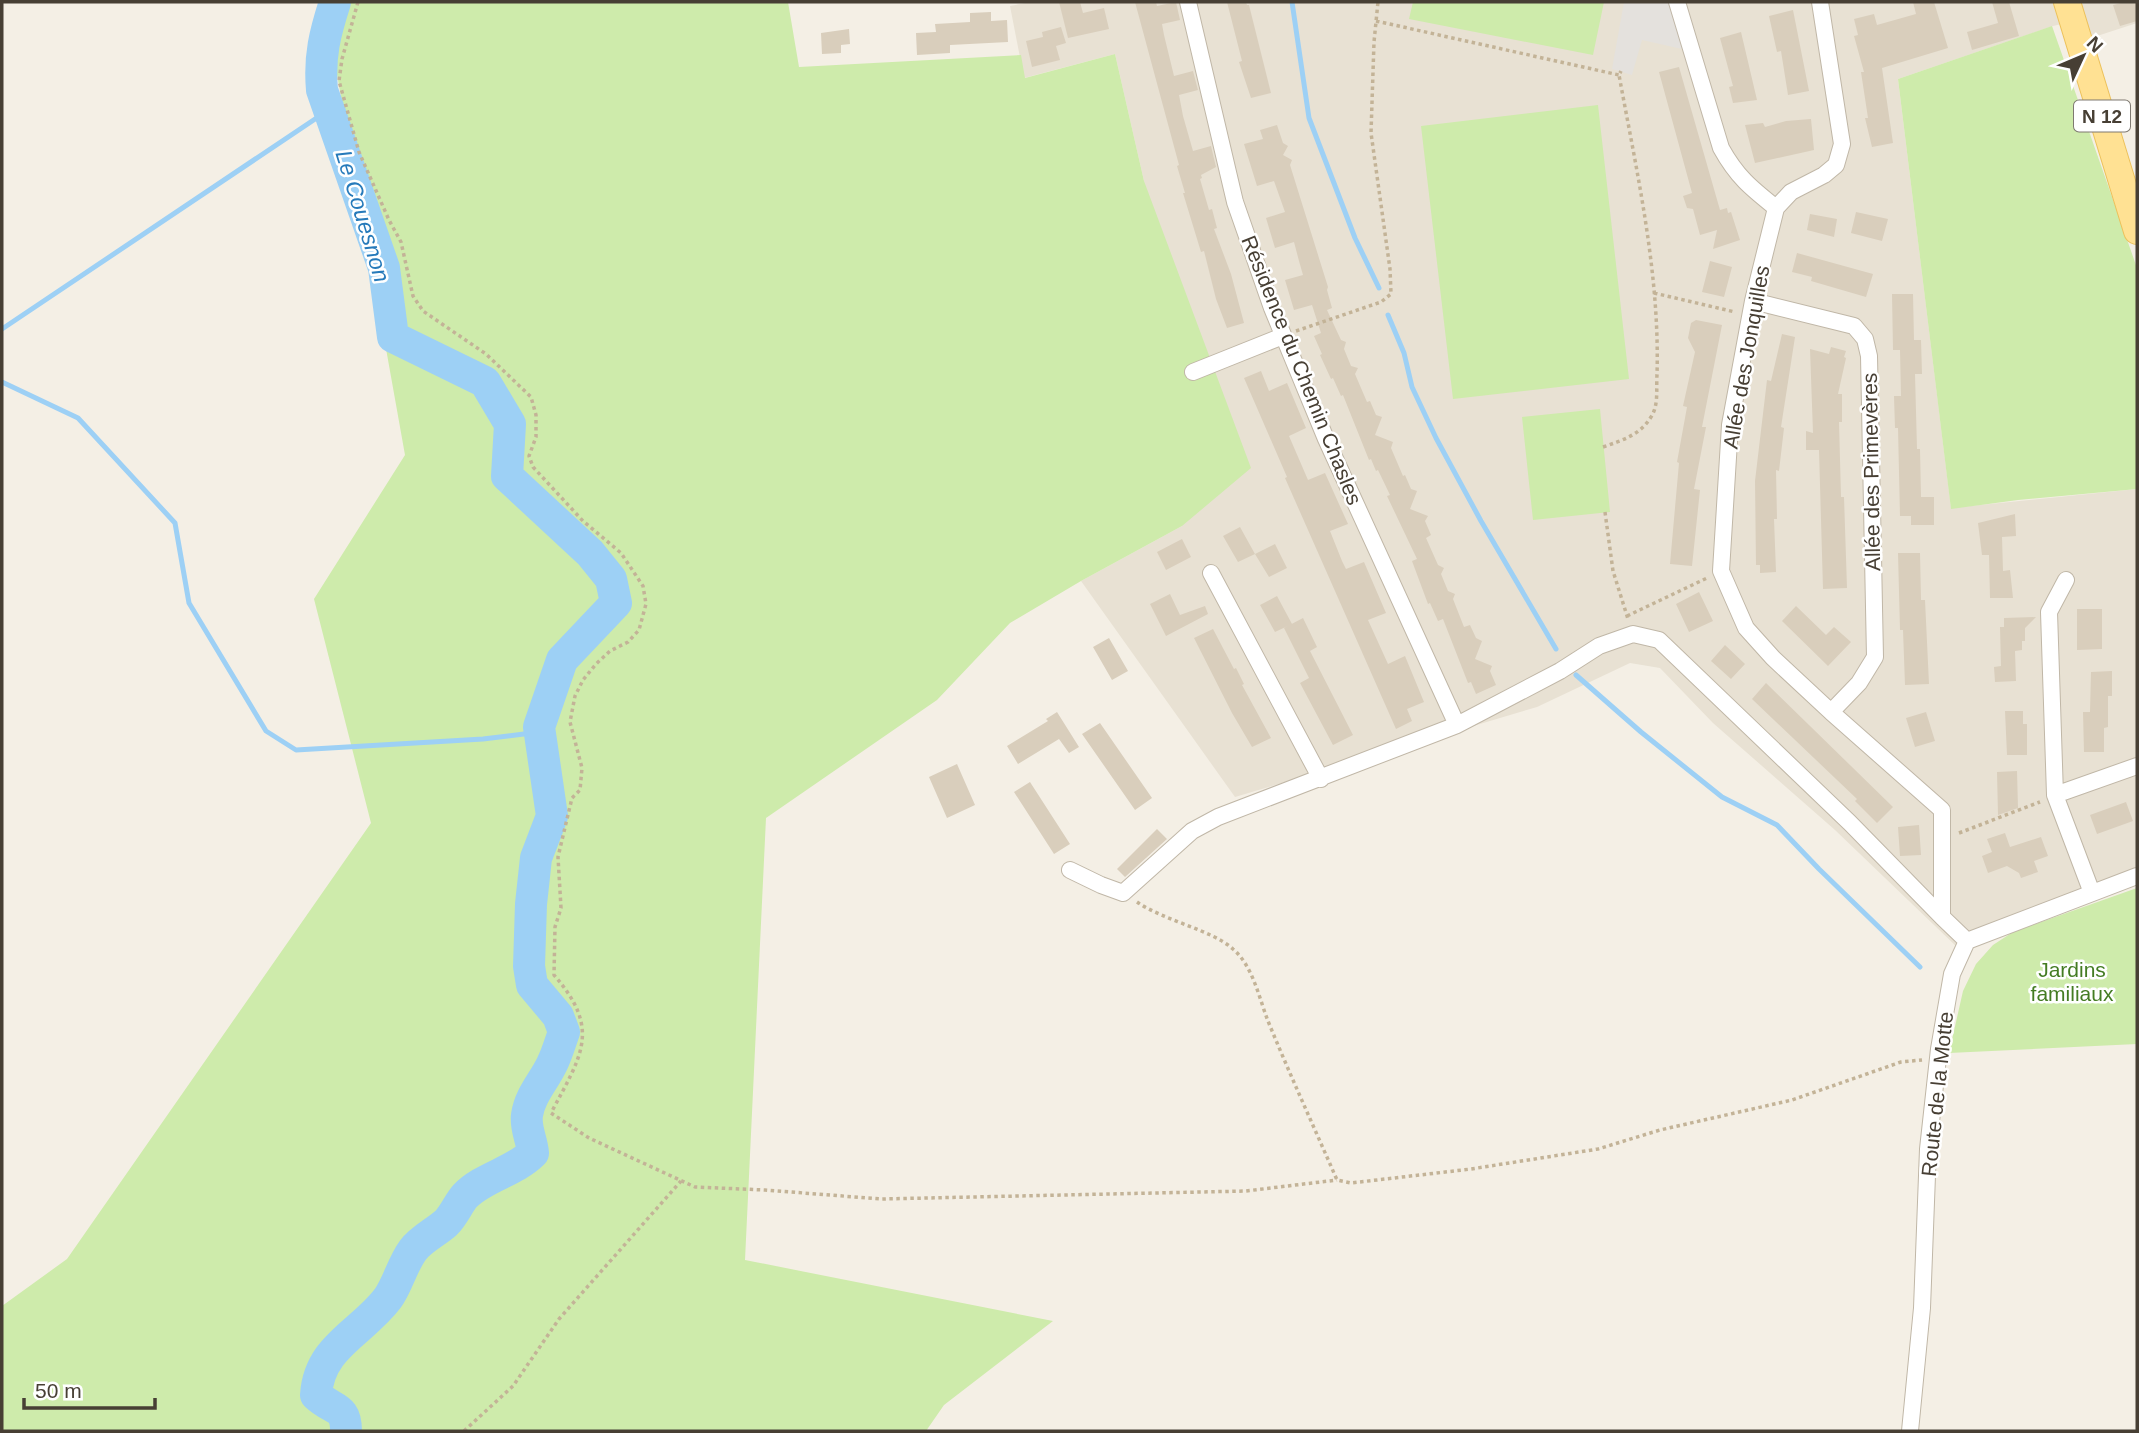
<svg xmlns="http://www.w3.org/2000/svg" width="2139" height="1433" viewBox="0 0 2139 1433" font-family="Helvetica,sans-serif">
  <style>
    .residential { fill: #e8e1d3 }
    .green { fill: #ceebab }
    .parking { fill: #e4e1dd }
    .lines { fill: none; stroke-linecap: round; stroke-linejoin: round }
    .stream { stroke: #9dd0f5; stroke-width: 5 }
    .river { stroke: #9dd0f5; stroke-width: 32 }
    .building { fill: #d9cebc }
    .minor-casing { stroke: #c0b7a7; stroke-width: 18 }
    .primary-casing { stroke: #ecc15b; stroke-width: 28 }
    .path { stroke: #c3b397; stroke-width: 3.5; stroke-dasharray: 3.5 3.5; stroke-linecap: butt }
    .minor { stroke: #fff; stroke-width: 16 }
    .primary { stroke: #ffe193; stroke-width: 26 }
    .labels { text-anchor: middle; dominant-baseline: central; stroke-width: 5; stroke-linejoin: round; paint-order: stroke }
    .shield { fill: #fff; stroke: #7e7971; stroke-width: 2 }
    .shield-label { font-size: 19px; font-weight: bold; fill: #473f34 }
    .street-label { font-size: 21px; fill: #473f34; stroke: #fff }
    .park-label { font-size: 21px; fill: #447c23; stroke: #fff }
    .water-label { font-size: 23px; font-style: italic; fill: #267aba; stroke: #fff }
  </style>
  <rect width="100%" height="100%" fill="#f4efe5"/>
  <!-- residential -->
  <path class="residential" d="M1030,2H2137V23L2094,37L2066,23L2053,26L1898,79L1951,508L2137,489V868L1981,930L1958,948L1835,830L1713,723L1660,668L1630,663L1537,707L1235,797L1081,581L1182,526L1144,181L1115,54L1024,78L1010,6Z"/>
  <!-- green -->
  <path class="green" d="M336,2H788L799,67L1021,55L1025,78L1115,54L1144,181L1251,468L1182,526L1081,581L1010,623L937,700L766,818L745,1260L1053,1321L944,1405L926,1431H2V1306L67,1259L371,823L314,599L405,455L328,24Z
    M1413,2H1604L1593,55L1409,19Z
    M2052,26L2137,268V489L2018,500L1951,509L1898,79Z
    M1598,105L1629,379L1453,399L1421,126Z
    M1600,409L1610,512L1533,520L1522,417Z
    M2137,888V1044L1949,1053L1963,991L1976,964L1993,945L2013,932Z"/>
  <!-- parking -->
  <path class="parking" d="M1624,2H1669L1682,49L1642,40L1632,75L1612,69Z"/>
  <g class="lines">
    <!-- stream -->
    <path class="stream" d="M1292,2L1309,118L1355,238L1379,288
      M1388,315L1404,353L1412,387L1436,438L1481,521L1556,649
      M2,329L330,109
      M2,382L78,418L175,523L189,603L266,731L296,750L483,739L540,732
      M1576,675L1641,732L1722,797L1777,825L1819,869L1920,967"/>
    <!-- river -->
    <path class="river" d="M335,2C325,33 319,56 322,90L384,268L393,337L485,382L510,424L507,476L590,553L611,579L616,603L562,660L539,727L552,816L536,858L531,904L529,966L532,985L558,1016L564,1032C560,1043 557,1054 552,1064C544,1081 530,1095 527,1115C525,1128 532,1140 533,1153C514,1172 483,1177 465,1196C458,1204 454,1215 446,1223C436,1232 421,1239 413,1250C402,1265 398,1284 388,1298C362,1333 319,1346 316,1395C333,1411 346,1405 346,1431"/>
  </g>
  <!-- building -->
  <path class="building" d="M1059,2H1080L1083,13L1104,8L1109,29L1068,38Z
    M1135,2H1156L1157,6L1176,2L1180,20L1162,24L1164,35L1174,76L1193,71L1198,90L1179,95L1183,116L1193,151L1211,146L1216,167L1201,175L1202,178L1200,179L1209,210L1212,209L1217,228L1214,229L1231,274L1244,323L1227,328L1216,299L1204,251L1201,252L1183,193H1185L1177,166L1179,165Z
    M1227,2H1246L1247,5H1249L1271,93L1251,98L1239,62L1242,61Z
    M1913,2H1934L1948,48L1882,68L1893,143L1872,147L1865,118H1868L1861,72H1864L1854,36L1858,35L1854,19L1874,14L1877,25L1916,14Z
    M1992,2H2009L2019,36L1972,50L1967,32L1998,23Z
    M2125,2H2137V21L2120,26L2113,5Z
    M1793,10L1809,91L1788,95L1781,51L1777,52L1769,16Z
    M991,12V21L1007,20L1008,42L950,45V53L917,55L916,33L936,32L935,24L970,22V13Z
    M1061,27L1066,43L1056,46L1060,60L1032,67L1026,41L1043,37L1042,32Z
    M849,29L850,44L841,45V53L822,54L821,33Z
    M1741,32L1757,100L1733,103L1729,87L1733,86L1720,38Z
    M1679,67L1720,210L1727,208L1728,213L1731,212L1740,240L1713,249L1717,230L1700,235L1693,209L1687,208L1683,196L1692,193L1659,72Z
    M1811,119L1814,150L1755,163L1745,125L1763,123L1765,127L1786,121Z
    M1277,125L1283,143L1288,146L1283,155L1292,160L1290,165L1328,287L1327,290L1332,308L1327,310L1341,340L1346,342L1344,349L1351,366L1358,368L1355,374L1367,402L1370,401L1376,415L1382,417L1375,435L1393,442L1391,448L1403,476L1405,475L1411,489L1417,491L1410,509L1428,516L1425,521L1431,535L1426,538L1438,565L1444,568L1441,574L1448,591L1455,594L1453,599L1464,627L1470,625L1476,638L1482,641L1475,659L1492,666L1490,671L1496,685L1476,694L1471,682L1468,683L1443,619L1438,621L1430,603L1428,604L1412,561L1417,559L1387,496L1390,495L1378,470L1376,471L1371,459L1369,460L1343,395L1341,396L1333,378L1331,379L1320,355L1322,354L1314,336L1321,333L1312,305L1294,310L1285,280L1303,275L1299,261L1294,242L1275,248L1266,218L1285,212L1274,181L1257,186L1244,144L1263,139L1260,130Z
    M1856,212L1888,219L1882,241L1851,233Z
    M1810,214L1837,219L1834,237L1807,230Z
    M1797,253L1873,274L1866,297L1811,281L1812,277L1792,272Z
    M1710,261L1732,267L1724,297L1702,292Z
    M1892,294H1913L1914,340H1921L1922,374H1915L1917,449H1920L1921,497H1934V525H1911V516H1900L1898,428H1895L1894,396H1901L1900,350H1893Z
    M1696,320L1722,325L1702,427H1706L1694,489L1700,490L1692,566L1670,564L1679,463L1677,462L1687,407L1683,406L1695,352L1688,338L1691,323Z
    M1782,334L1795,337L1781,427L1784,428L1779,471L1776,470L1777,519H1774L1776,572L1760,573V565H1756L1755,481L1767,380L1771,381Z
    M1831,347L1846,351L1844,357L1846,358L1838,394H1842V422H1839L1841,497H1844L1847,588L1823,589L1819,450H1806V431L1813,433L1810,349L1829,354Z
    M1261,371L1269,391L1287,383L1306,428L1289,436L1308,480L1325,473L1348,524L1330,531L1342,561L1346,569L1364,562L1386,613L1368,620L1388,664L1405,656L1424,702L1407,709L1412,721L1396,729L1285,478L1287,477L1244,378Z
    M2015,514L2016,536L2002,537L2003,571L2010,570L2013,598H1990L1989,555H1982L1978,523Z
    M1240,527L1255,554L1238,562L1223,536Z
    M1182,539L1191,557L1166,570L1157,552Z
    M1275,544L1287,568L1269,577L1255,554Z
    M1898,553H1920L1921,600H1925L1929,684L1905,685L1903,630H1900Z
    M1699,592L1713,621L1689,632L1676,604Z
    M1170,594L1180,615L1205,606L1208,614L1166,636L1150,604Z
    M1277,596L1292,624L1275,632L1260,605Z
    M1796,606L1826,635L1834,627L1851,642L1828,666L1782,621Z
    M2077,609H2102V649L2077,650Z
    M2036,617L2025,628V641H2022V650L2015,651L2016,681L1995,682L1994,667L2001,666L2000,627H2004V618Z
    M1303,618L1317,647L1310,651L1353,735L1333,745L1300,683L1309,678L1284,628Z
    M1213,629L1234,669L1236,668L1244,684L1242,685L1271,738L1252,747L1232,713L1194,638Z
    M1109,638L1128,671L1112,680L1093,647Z
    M1725,645L1745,664L1731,679L1711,661Z
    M2112,671V696H2108V727L2104,728V752H2084L2083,712H2090L2091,672Z
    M1766,683L1893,807L1877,823L1855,801L1857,799L1752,699Z
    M2005,711H2023V724H2027V755H2007Z
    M1057,712L1079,747L1069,753L1059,739L1018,764L1007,746L1048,721L1046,719Z
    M1926,712L1935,741L1915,747L1906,718Z
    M1100,723L1152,798L1135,810L1082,734Z
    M957,764L975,805L947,818L929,777Z
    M2017,771L2018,808L1998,815L1997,772Z
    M1030,782L1070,844L1054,854L1014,792Z
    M2126,802L2133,821L2097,834L2090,815Z
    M1919,825L1921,855L1900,856L1898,827Z
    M1157,829L1167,839L1125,877L1117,869Z
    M2005,833L2010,847L2041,837L2048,856L2034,861L2038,872L2021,878L2019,873L2007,866L1988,873L1982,856L1992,852L1987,839Z"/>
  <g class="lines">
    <defs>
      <path id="minor" d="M1188,2L1235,202L1272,308L1326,439L1457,725
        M1677,2L1721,148C1737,177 1751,188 1776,208
        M1820,2L1842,144L1836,165L1824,175L1791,192L1776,208L1753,301L1730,425L1721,571L1746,628L1773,658L1831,712L1942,810V917L1967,941
        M1753,301L1854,326L1865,339L1869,356L1875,657L1859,683L1831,712
        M1193,372L1283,336
        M1211,573L1321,779
        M2066,580L2049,612L2055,795L2092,893
        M2055,795L2137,766
        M1070,870L1101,885L1123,893L1192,831L1218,817L1457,725L1560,671L1599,646L1633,634L1659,640L1850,823L1942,917
        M1910,1431L1922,1308L1928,1149L1939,1049L1952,974L1967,941L2137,876"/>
      <path id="primary" d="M2067,2L2137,231"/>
    </defs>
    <!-- minor casing -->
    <use href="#minor" class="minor-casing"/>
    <!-- primary casing -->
    <use href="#primary" class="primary-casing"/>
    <!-- path -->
    <path class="path" d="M358,2L342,59L339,81L359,152L389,220L401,242L413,296L423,311L486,354L531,397L536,415V437L529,456L533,467L583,521L621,553L643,586L646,604L639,630L628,642L610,651L596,664L583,680L575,696L570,722L582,768L580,790L572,798L558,857L561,908L555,927L554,975C602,1030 581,1056 551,1113L589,1138L695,1187L765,1190L881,1199L1246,1191L1337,1180
      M1376,21L1619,75
      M1654,293L1735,312
      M1296,331L1381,302L1391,294L1390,269L1371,133L1374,42L1378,2
      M1603,447C1623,440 1640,435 1651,417C1659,405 1656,388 1657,375C1660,274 1637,173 1619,75L1621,71
      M1605,512L1613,571L1628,619
      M1627,616L1707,578
      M1959,833L2040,802
      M1137,902C1165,921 1212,930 1233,949C1253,966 1259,998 1268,1021C1290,1075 1314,1127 1337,1180L1351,1183L1471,1169L1598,1149L1660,1130L1792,1100L1901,1062L1922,1060
      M464,1431L513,1386L559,1319L681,1181"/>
    <!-- minor -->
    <use href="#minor" class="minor"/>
    <!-- primary -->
    <use href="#primary" class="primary"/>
  </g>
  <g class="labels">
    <!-- shield labels -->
    <rect class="shield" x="2074" y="100.5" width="56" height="31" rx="5"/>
    <g class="shield-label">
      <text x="2102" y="116">N 12</text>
    </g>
    <!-- street labels -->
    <g class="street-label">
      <text transform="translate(1746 357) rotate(-80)">Allée des Jonquilles</text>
      <text transform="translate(1302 370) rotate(68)">Résidence du Chemin Chasles</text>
      <text transform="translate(1871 472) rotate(-91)">Allée des Primevères</text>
      <text transform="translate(1937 1094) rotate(-84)">Route de la Motte</text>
    </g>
    <!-- park labels -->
    <g class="park-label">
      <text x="2072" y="969">Jardins<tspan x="2072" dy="24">familiaux</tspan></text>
    </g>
    <!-- water labels -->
    <g class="water-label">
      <text transform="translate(363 216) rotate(73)">Le Couesnon</text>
    </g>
  </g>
  <!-- border -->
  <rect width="2139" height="1433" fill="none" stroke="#473f34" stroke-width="7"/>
  <!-- north arrow -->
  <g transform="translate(2083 56) rotate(46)" stroke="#ffffff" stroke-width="5" paint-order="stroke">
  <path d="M0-5L12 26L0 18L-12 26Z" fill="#473f34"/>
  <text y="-10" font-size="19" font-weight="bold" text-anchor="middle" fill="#473f34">N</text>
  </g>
  <!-- scale -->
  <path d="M24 1398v10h131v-10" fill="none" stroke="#473f34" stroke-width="3.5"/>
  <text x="35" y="1398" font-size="21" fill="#473f34" stroke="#ffffff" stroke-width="5" paint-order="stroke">50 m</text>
</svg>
